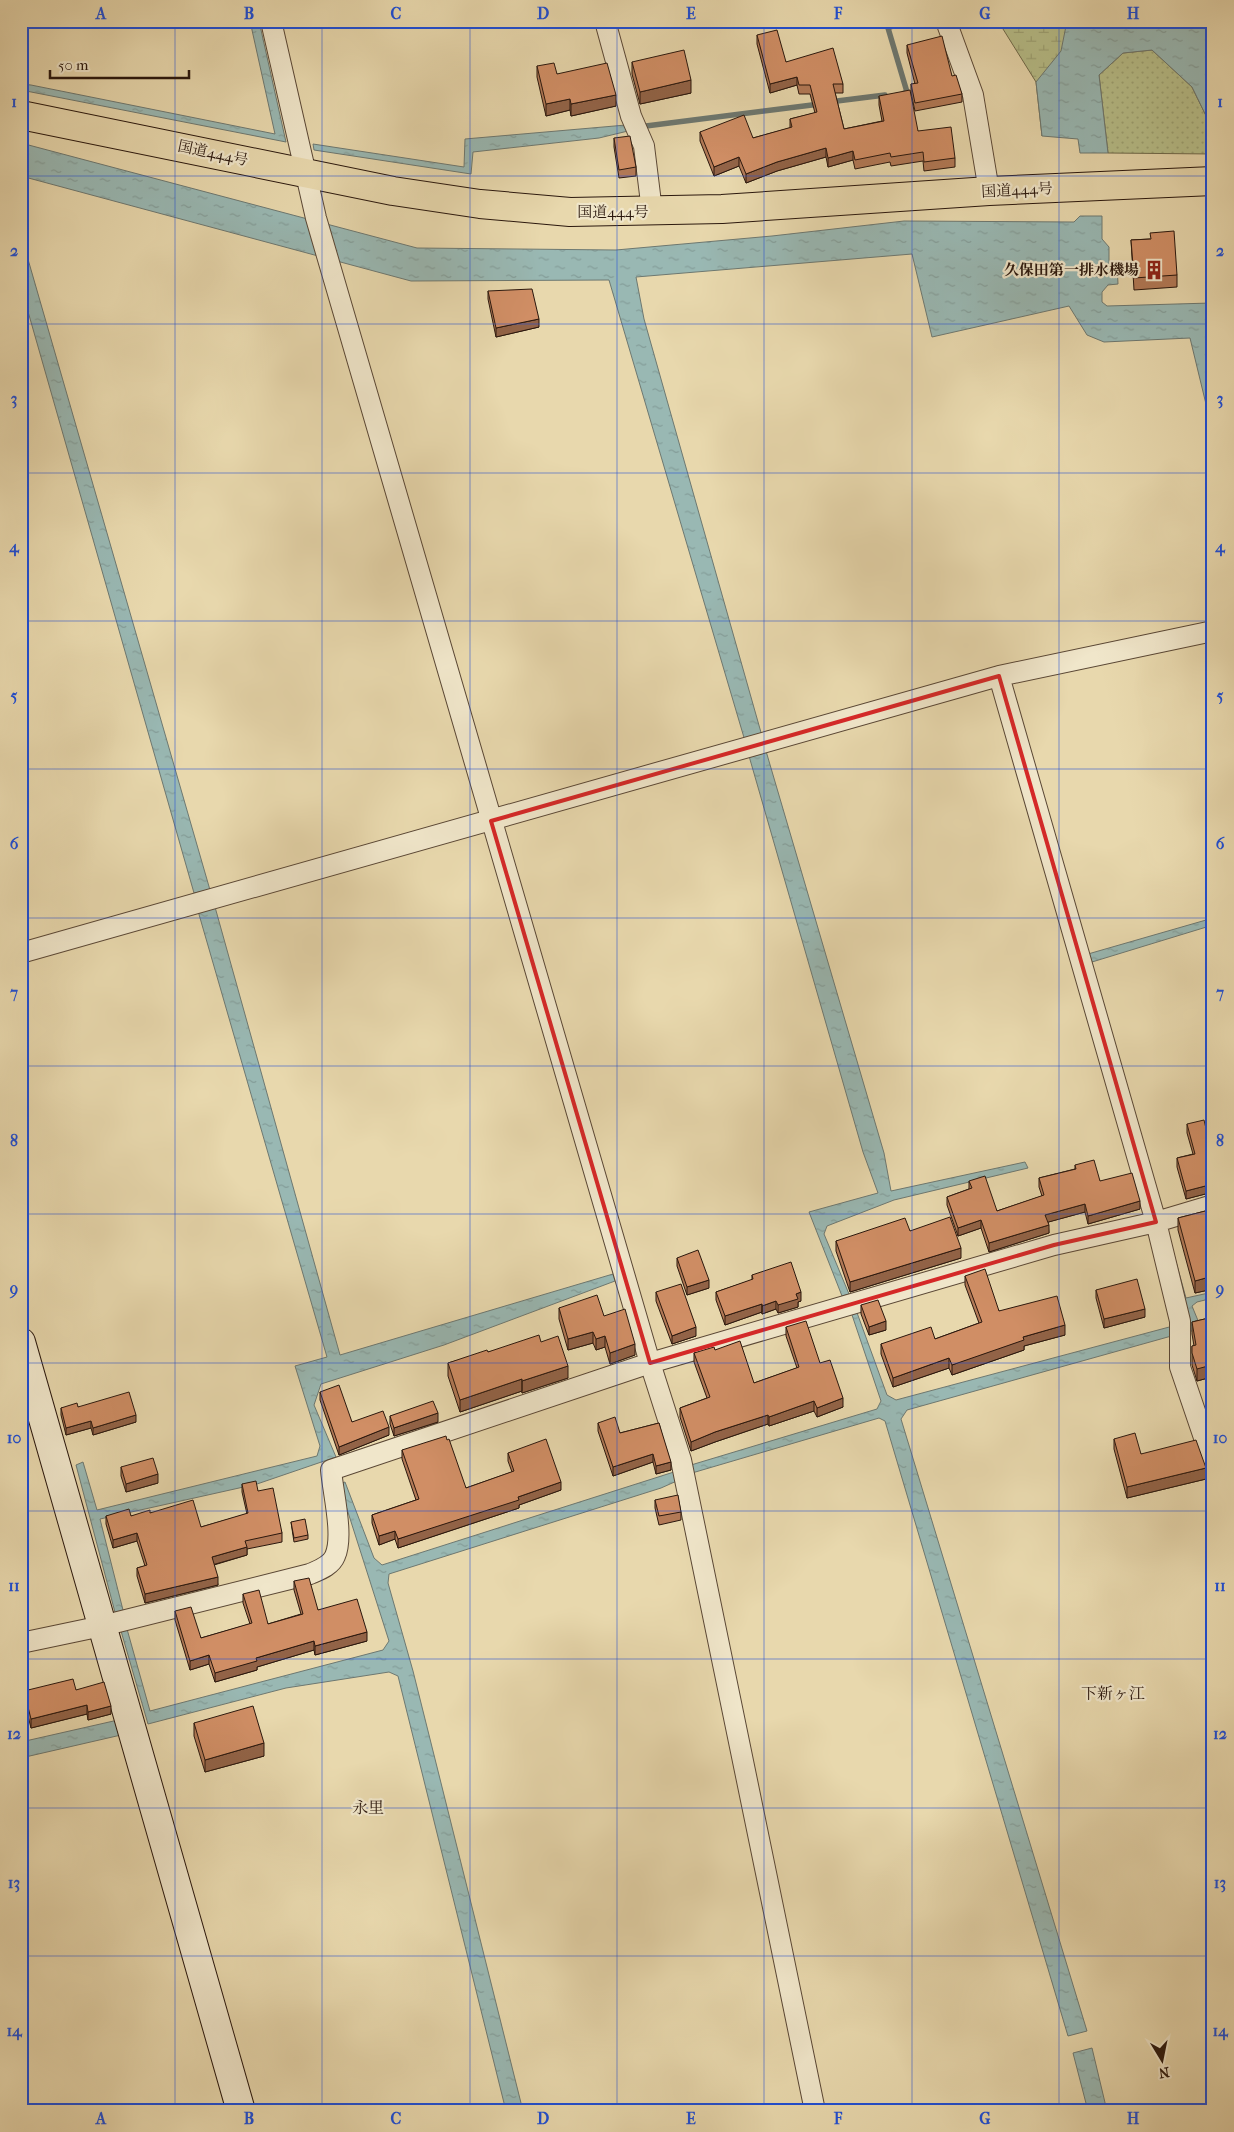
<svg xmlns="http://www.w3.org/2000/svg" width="1234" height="2132" viewBox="0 0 1234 2132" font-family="'IM FELL French Canon','Noto Serif JP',serif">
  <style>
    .grass { fill: url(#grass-dots); stroke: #706a4b }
    .wetland { fill: url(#wetland-marsh); stroke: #706a4b }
    .water { fill: url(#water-ripples); stroke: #6d7871 }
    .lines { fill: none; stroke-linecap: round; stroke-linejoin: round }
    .stream { stroke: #6d7871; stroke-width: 5.5 }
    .street-casing { stroke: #5a4735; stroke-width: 22 }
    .secondary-casing { stroke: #2a170d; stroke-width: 30 }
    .highway-casing { stroke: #2a170d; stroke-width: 30 }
    .street { stroke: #f0e6ca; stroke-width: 20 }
    .secondary { stroke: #f0e6ca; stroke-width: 28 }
    .highway { stroke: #e8d8ad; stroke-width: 28 }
    .wall { fill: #b37a57; stroke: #2a170d }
    .shaded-wall { fill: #926347; stroke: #2a170d }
    .building { fill: #d08e65; stroke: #2a170d }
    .marked { fill: none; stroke: #d62828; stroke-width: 4; stroke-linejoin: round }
    .grid { fill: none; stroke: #1d4ed8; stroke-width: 1; stroke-opacity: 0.55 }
    .labels { text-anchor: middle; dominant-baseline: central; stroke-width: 4.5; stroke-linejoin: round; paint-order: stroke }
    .street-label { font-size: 15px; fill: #2a170d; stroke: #f0e6ca }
    .poi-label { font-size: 15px; font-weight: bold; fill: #2a170d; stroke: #f0e6ca; text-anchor: end }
    .neighbourhood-label { font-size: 16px; fill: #2a170d; stroke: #f0e6ca }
    .neatline { fill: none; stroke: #1d4ed8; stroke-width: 2 }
    .grid-label { font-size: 16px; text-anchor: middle; font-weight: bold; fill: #1d4ed8 }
  </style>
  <defs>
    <pattern id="grass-dots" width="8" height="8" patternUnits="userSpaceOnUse" patternTransform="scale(1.25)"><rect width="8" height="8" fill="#b7be89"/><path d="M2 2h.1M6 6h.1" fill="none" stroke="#9ea375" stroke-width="1.8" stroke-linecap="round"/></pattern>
    <pattern id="wetland-marsh" width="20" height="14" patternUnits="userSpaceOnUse" patternTransform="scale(1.25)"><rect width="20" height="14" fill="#b7be89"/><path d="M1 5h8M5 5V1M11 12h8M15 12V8" fill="none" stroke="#9ea375"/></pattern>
    <pattern id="water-ripples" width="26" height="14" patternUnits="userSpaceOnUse" patternTransform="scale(1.25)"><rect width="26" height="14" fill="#99b8b3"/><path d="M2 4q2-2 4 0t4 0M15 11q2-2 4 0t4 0" fill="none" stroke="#849d99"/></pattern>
  </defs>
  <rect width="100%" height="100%" fill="#e8d8ad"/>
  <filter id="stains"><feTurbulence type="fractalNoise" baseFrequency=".004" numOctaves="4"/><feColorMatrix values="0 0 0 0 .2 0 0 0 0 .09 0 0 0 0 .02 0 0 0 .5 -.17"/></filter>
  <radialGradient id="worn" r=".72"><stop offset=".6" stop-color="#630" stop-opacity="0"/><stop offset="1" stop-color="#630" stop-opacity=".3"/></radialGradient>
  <!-- grass -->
  <path class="grass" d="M1152,50L1192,87L1213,130V154L1108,153L1099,75L1123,53Z"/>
  <!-- wetland -->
  <path class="wetland" d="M998,21H1076L1042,136L1036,82Z"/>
  <!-- water -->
  <path class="water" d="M250,21H259L286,142L21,90V84L31,85L275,134Z
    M1067,21H1213V130L1192,87L1152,50L1123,53L1099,75L1108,153H1080L1078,139L1042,136L1036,82L1061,51Z
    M626,125L628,131L599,138L473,152L471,174L314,150L313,144L464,167L465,139Z
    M21,143L417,248L616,250L772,236L904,221L1074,222L1080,216H1102V239L1109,247V264H1117L1118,284L1108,285L1102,292V302L1107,306L1211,303L1213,313V433L1190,338L1104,342L1087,335L1069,306L932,337L912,254L636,277L644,319L762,736L745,741L609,280L411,281L21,176Z
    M21,235L210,890L194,893L21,287Z
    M766,751L884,1153L891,1191L1025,1162L1028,1168L894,1200L827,1226L824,1234L849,1294L842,1296L809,1212L878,1193L863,1152L749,756Z
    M215,907L340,1355L613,1274L615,1281L444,1345L321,1384L314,1405L336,1457L257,1484L100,1519L124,1614L116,1616L76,1465L83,1462L97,1510L317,1456L320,1446L295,1366L327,1357L198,911Z
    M1213,918V925L1092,962L1088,954Z
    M1167,1229L1186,1298L1213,1292V1298L1197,1302L1192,1306L1199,1323L1196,1330L1187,1332Z
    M856,1310L887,1395L896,1400L1173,1326L1175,1335L907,1410L901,1419L1087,2031L1068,2036L885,1421L879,1418L692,1473L691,1465L877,1409L881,1401L851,1312Z
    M677,1471L679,1480L661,1488L389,1574L388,1583L413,1671L523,2111H506L398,1676L389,1672L286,1688L148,1724L121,1631L127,1629L150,1711L383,1650L389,1641L339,1484L345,1482L374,1558L382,1565Z
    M118,1720L121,1735L21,1758V1742Z
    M1092,2048L1107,2111H1088L1073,2053Z"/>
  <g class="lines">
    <!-- stream -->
    <path class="stream" d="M903,22L888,28L907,92L904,93
      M829,102L885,95
      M646,126L820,104"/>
    <defs>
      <path id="street" d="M271,21L316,218L650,1363L681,1460L815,2111
        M605,21L631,116L644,146L652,211
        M946,21L973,95L989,191
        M999,676L1156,1222L1180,1321V1367L1213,1464
        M21,953L999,676L1213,631
        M21,1643L102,1626L310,1574C319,1570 331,1566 335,1556C344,1536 333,1493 331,1470L650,1363L1054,1245L1156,1222L1213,1205"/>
      <path id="secondary" d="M21,1342L241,2111"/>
      <path id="highway" d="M21,115L393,191L480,204L570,212L722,209L989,191L1213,181"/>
    </defs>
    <!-- street casing -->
    <use href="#street" class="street-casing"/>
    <!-- secondary casing -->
    <use href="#secondary" class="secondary-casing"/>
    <!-- highway casing -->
    <use href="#highway" class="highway-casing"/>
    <!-- street -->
    <use href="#street" class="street"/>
    <!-- secondary -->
    <use href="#secondary" class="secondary"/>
    <!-- highway -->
    <use href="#highway" class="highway"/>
  </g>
  <!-- wall -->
  <path class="wall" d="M757,35L786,62L843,84V93H835L844,129L882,121L879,105V96L918,131L955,158V167L924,171L923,161L891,166L890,162L855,169L853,160L828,167L826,157L777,171L746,183L739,166L714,176L700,141V132L753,138L790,128V119L815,113L810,94H799L797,85L770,93L757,44Z
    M907,45L952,76L962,94V102L915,111L911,93V84H915L907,53Z
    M632,62L691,93L640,104L632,74Z
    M537,66L557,74L616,106L571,116L570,110L546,116L537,77Z
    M614,138L636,167V176L619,178L614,147Z
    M1150,239L1177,275V287L1134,290L1131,240Z
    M488,291L539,327L496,337L488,299Z
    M1187,1124L1211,1150H1213V1192L1186,1199L1177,1167V1158L1193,1154L1187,1133Z
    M1075,1165L1100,1181L1140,1209L1088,1224L1085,1212L1048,1222L1049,1233L989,1252L981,1228L958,1236L947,1205V1197L969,1189V1181L997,1211L1042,1196L1039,1187V1178L1075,1169Z
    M1213,1209V1289L1195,1293L1178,1230V1218Z
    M910,1231L961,1258L850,1292L836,1251V1241Z
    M677,1258L709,1288L687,1295L677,1266Z
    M752,1275L801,1301L798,1302V1307L778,1313L776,1309L762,1314V1312L725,1325L716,1300V1292L752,1280Z
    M965,1276L999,1311L1065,1335L1024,1346V1350L952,1375L949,1368L893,1387L881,1354V1344L935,1339L979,1323L965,1285Z
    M1096,1290L1145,1317L1104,1328L1096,1298Z
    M656,1292L696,1336L672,1344L656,1301Z
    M861,1305L886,1330L869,1335L861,1314Z
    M559,1308L604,1316L635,1355L610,1364L605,1347L596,1350L593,1343L568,1350L559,1319Z
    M1213,1317V1369L1208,1370V1378L1197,1381L1192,1365V1346H1194L1192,1334V1322Z
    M786,1327L820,1363L843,1407L817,1417L814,1411L769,1426L768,1424L715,1442L691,1451L680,1417V1408L707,1398L694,1362V1353L715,1350L754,1383L797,1368L786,1336Z
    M541,1342L568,1378L522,1393V1391L460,1412L448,1376V1363L488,1352Z
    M320,1392L352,1422L389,1435L339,1455L320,1400Z
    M78,1407L136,1422L93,1435L91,1428L66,1435L61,1415V1408Z
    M390,1416L438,1422L394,1436L390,1424Z
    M598,1423L620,1433L659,1423L671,1470L656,1474L653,1462L613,1476L598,1431Z
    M1114,1439L1141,1454L1206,1479L1127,1498L1114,1449Z
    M402,1450L466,1488L512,1472L508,1461V1453L561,1490L519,1505V1508L398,1548L395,1539L379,1545L372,1523V1515L416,1500L402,1459Z
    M121,1467L158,1483L126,1492L121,1476Z
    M242,1484L258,1491L282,1533V1542L247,1549V1555L214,1565L218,1585L145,1603L137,1576V1568L145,1566L137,1541L113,1548L106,1524V1516H131L150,1513L201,1527L247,1514L242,1492Z
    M655,1500L681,1512V1520L659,1525L655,1508Z
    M291,1522L308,1535V1539L294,1542Z
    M294,1581L318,1610L367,1641L315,1655L314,1650L257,1667V1670L215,1682L209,1664L190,1670L175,1620V1611L201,1638L250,1624L243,1603V1594L268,1624L301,1614L294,1590Z
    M76,1690L111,1714L88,1720L87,1714L31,1728L24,1700V1691Z
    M194,1723L264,1756L205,1772L194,1736Z"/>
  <!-- shaded-wall -->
  <path class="shaded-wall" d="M797,77V85L770,93V84Z
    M691,80V93L640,104V92Z
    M616,95V106L571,116V104Z
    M570,99V110L546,116V104Z
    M826,148V157L777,171L746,183V174L777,162Z
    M853,151V160L828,167V158Z
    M739,157V166L714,176V167Z
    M539,319V327L496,337V328Z
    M1213,1184V1192L1186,1199V1191Z
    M1140,1201V1209L1088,1224V1216Z
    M1085,1204V1212L1045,1223V1215Z
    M981,1220V1228L958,1236V1228Z
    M1049,1225V1233L989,1252V1243Z
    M961,1248V1258L850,1292V1282Z
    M1213,1276V1289L1195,1293V1281Z
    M709,1280V1288L687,1295V1287Z
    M801,1292V1301L798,1302V1307L778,1313V1305L796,1294Z
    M776,1301V1309L762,1314V1306Z
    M762,1304V1312L725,1325V1316Z
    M1145,1309V1317L1104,1328V1319Z
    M886,1321V1330L869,1335V1327Z
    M1065,1325V1335L1024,1346V1350L952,1375V1365L1023,1337Z
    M696,1327V1336L672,1344V1336Z
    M593,1332V1343L568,1350V1339Z
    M605,1336V1347L596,1350V1339Z
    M635,1344V1355L610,1364V1353Z
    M1213,1357V1369L1208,1370V1378L1197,1381V1369L1206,1358Z
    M949,1358V1368L893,1387V1378Z
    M568,1366V1378L522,1393V1381Z
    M522,1379V1391L460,1412V1400Z
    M843,1398V1407L817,1417V1408Z
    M814,1401V1411L769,1426V1417Z
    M438,1413V1422L394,1436V1428Z
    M136,1415V1422L93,1435V1428Z
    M768,1415V1424L715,1442L691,1451V1442L715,1432Z
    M91,1421V1428L66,1435V1428Z
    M389,1427V1435L339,1455V1447Z
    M653,1454V1462L613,1476V1467Z
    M671,1462V1470L656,1474V1466Z
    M1206,1468V1479L1127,1498V1487Z
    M158,1474V1483L126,1492V1484Z
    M561,1482V1490L519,1505V1508L398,1548V1539Z
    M395,1531V1539L379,1545V1536Z
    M137,1533V1541L113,1548V1540Z
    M247,1547V1555L212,1565V1557Z
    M218,1577V1585L145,1603V1594Z
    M367,1632V1641L315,1655V1646Z
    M314,1641V1650L257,1667V1670L215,1682V1673L256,1658Z
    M209,1655V1664L190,1670V1661Z
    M87,1705V1714L31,1728V1719Z
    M111,1706V1714L88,1720V1712Z
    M264,1743V1756L205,1772V1760Z"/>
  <!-- building -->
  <path class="building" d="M777,30L786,62L833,48L843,84H833L844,129L884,121L879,96L910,90L918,131L951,127L955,158L924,162L923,152L891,157L890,153L855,160L853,151L828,158L826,148L777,162L746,174L739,157L714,167L700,132L744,115L753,138L792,127L790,119L817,112L810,85H799L797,77L770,84L757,35Z
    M942,36L952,76L956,75L962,94L915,103L911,84L918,83L907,45Z
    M684,50L691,80L640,92L632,62Z
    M554,63L557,74L607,63L616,95L571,104L570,99L546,104L537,66Z
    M630,136L636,167L619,170L614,138Z
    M1174,231L1177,275L1134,278L1131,240L1151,239L1150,233Z
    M532,289L539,319L496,328L488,291Z
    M1204,1120L1211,1150H1213V1184L1186,1191L1177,1158L1195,1154L1187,1124Z
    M1094,1160L1100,1181L1132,1173L1140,1201L1088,1216L1085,1204L1045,1215L1049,1225L989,1243L981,1220L958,1228L947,1197L972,1188L969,1181L985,1176L997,1211L1044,1195L1039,1178L1076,1169L1075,1165Z
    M1213,1209V1276L1195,1281L1178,1218Z
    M950,1217L961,1248L850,1282L836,1241L905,1218L910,1231Z
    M698,1250L709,1280L687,1287L677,1258Z
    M791,1262L801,1292L796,1294L798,1299L778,1305L776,1301L762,1306V1304L725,1316L716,1292L753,1279L752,1275Z
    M985,1269L999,1311L1057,1296L1065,1325L1023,1337L1024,1340L952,1365L949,1358L893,1378L881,1344L931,1327L935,1339L982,1322L965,1276Z
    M1137,1279L1145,1309L1104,1319L1096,1290Z
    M681,1284L696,1327L672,1336L656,1292Z
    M597,1295L604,1316L625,1309L635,1344L610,1353L605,1336L596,1339L593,1332L568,1339L559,1308Z
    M878,1300L886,1321L869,1327L861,1305Z
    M1213,1317V1357L1206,1358L1208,1366L1197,1369L1192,1353V1346L1196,1345L1192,1322Z
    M806,1321L820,1363L830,1360L843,1398L817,1408L814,1401L769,1417L768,1415L715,1432L691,1442L680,1408L710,1397L694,1353L714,1347L715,1350L740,1341L754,1383L799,1367L786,1327Z
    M539,1335L541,1342L558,1336L568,1366L522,1381V1379L460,1400L448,1363L487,1350L488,1352Z
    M339,1385L352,1422L383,1411L389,1427L339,1447L320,1392Z
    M129,1392L136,1415L93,1428L91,1421L66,1428L61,1408L77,1403L78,1407Z
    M433,1401L438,1413L394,1428L390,1416Z
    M615,1417L620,1433L659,1423L671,1462L656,1466L653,1454L613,1467L598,1423Z
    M1135,1433L1141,1454L1196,1440L1206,1468L1127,1487L1114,1439Z
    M446,1436L447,1440L449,1439L466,1488L514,1471L508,1453L546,1439L561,1482L518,1497L519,1500L398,1539L395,1531L379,1536L372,1515L419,1499L402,1450Z
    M153,1458L158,1474L126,1484L121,1467Z
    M256,1481L258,1491L273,1488L282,1533L245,1541L247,1547L212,1557L218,1577L145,1594L137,1568L147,1565L137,1533L113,1540L106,1516L129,1509L131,1516L150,1510V1513L193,1500L201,1527L248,1513L242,1484Z
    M678,1495L681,1512L659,1516L655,1500Z
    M305,1519L308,1535L294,1538L291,1522Z
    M309,1578L318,1610L357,1599L367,1632L315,1646L314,1641L256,1658L257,1661L215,1673L209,1655L190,1661L175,1611L191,1607L201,1638L252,1623L243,1594L259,1590L268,1624L303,1614L294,1581Z
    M73,1679L76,1690L104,1682L111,1706L88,1712L87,1705L31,1719L24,1691Z
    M253,1706L264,1743L205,1760L194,1723Z"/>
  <!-- marked area -->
  <path class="marked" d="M999,676L1156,1222L1054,1245L650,1363L491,821Z"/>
  <!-- grid -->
  <path class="grid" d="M175,21V2111M322,21V2111M470,21V2111M617,21V2111M764,21V2111M912,21V2111M1059,21V2111M21,176H1213M21,324H1213M21,473H1213M21,621H1213M21,769H1213M21,918H1213M21,1066H1213M21,1214H1213M21,1363H1213M21,1511H1213M21,1659H1213M21,1808H1213M21,1956H1213"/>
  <!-- icons -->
  <defs>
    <symbol id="building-bare" viewBox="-9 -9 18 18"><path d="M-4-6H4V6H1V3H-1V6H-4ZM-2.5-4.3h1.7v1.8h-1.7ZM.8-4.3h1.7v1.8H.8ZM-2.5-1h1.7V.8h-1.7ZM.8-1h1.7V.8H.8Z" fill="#8f2418" stroke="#f0e6ca" stroke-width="2.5" paint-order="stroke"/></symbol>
  </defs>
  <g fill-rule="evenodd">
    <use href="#building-bare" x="1140" y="256" width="28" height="28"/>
  </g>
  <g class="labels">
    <!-- street labels -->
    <g class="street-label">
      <text transform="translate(213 153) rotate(12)">国道444号</text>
      <text transform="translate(1017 190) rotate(-3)">国道444号</text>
      <text x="613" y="212">国道444号</text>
    </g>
    <!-- poi labels -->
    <g class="poi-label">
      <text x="1139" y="270">久保田第一排水機場</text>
    </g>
    <!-- neighbourhood labels -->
    <g class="neighbourhood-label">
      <text x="1113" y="1693">下新ヶ江</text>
      <text x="368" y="1807">永里</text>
    </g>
  </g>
  <!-- margin -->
  <rect width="1234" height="2132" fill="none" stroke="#e8d8ad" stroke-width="55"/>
  <!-- north arrow -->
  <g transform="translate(1162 2060) rotate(170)" stroke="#f0e6ca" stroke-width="4" paint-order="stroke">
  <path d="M0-4L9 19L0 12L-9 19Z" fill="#2a170d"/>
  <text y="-8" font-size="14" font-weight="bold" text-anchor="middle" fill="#2a170d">N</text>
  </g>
  <!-- scale -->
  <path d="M50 70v8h139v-8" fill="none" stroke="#2a170d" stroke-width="2.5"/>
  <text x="58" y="70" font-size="15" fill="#2a170d" stroke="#f0e6ca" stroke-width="4" paint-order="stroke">50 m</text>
  <rect x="28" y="28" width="1178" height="2076" class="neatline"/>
  <g class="grid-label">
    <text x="101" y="19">A</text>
    <text x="249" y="19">B</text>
    <text x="396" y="19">C</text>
    <text x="543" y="19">D</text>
    <text x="691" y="19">E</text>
    <text x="838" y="19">F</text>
    <text x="985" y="19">G</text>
    <text x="1133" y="19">H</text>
    <text x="14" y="107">1</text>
    <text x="1220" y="107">1</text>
    <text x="14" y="256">2</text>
    <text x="1220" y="256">2</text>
    <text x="14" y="404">3</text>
    <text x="1220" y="404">3</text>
    <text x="14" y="552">4</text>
    <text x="1220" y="552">4</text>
    <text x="14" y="701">5</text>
    <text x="1220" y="701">5</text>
    <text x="14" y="849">6</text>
    <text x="1220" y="849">6</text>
    <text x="14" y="998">7</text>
    <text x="1220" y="998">7</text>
    <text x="14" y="1146">8</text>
    <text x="1220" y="1146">8</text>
    <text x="14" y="1294">9</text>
    <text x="1220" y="1294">9</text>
    <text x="14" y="1443">10</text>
    <text x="1220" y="1443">10</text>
    <text x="14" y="1591">11</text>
    <text x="1220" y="1591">11</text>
    <text x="14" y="1739">12</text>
    <text x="1220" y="1739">12</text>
    <text x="14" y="1888">13</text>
    <text x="1220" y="1888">13</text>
    <text x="14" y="2036">14</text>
    <text x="1220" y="2036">14</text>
    <text x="101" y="2124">A</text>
    <text x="249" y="2124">B</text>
    <text x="396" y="2124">C</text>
    <text x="543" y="2124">D</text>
    <text x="691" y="2124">E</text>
    <text x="838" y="2124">F</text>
    <text x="985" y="2124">G</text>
    <text x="1133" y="2124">H</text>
  </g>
  <rect width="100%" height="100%" filter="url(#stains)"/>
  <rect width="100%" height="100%" fill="url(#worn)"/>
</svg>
